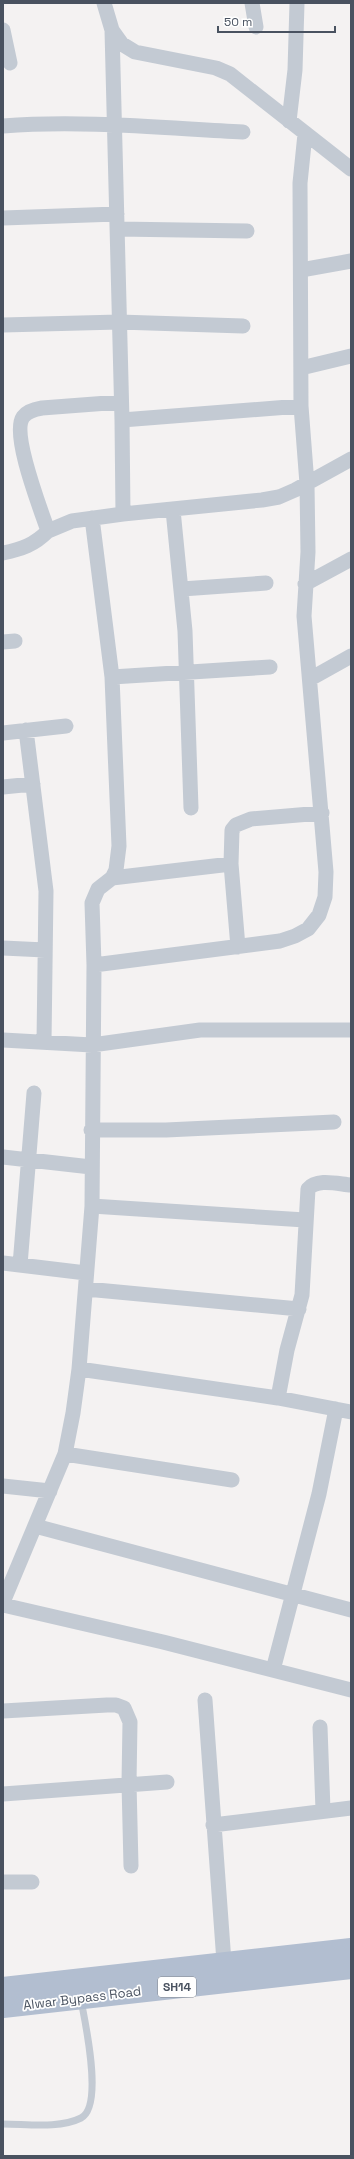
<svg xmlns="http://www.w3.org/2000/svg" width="354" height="2159" viewBox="0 0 354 2159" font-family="'Space Grotesk',sans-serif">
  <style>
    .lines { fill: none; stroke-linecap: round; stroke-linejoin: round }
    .lane { stroke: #c3cad3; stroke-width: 7 }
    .street { stroke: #c3cad3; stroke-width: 15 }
    .primary { stroke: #b2bed0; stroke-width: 22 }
    .labels { text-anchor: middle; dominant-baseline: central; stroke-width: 3.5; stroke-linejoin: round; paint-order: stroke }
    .shield { fill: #fff; stroke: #808690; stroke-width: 1 }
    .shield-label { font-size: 12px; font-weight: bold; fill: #495260 }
    .street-label { font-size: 13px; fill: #495260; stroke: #fff }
  </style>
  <rect width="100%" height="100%" fill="#f4f2f2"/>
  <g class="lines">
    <!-- lane -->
    <path class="lane" d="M3,2124C27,2124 59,2129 81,2118C104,2106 85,2022 81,2000"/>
    <!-- street -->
    <path class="street" d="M104,3L112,30L122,44L135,52L216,68L230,74L351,169
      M252,3L256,27
      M3,30L10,63
      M112,30L122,420L123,514
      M289,121L295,70L297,3
      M3,126C82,120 163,128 243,132
      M3,218L117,214
      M118,229L247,231
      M301,270L351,261
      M3,325L119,322L243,326
      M301,368L351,356
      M121,402L42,408C36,409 27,411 23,417C11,434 41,510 48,531L72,521L123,514L262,500L279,497L295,490L351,459
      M122,420L301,406
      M173,510L185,631L191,808
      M3,553C22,549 34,545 48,531
      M305,584L351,559
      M182,589L266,583
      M3,642L15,641
      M112,677L270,667
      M310,679L351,656
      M26,730L46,891L44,1042
      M3,733L66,726
      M3,787L33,784
      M112,878L231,864
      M238,947L231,864L232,830L236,825L251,819L322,813
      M3,948L45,950
      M94,965L280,941L295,936L308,929L319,915L325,897L326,872L304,616L308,552L307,484L301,406L300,183L305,134
      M3,1040L92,1045L200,1030H351
      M91,1130H166L334,1122
      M3,1157L91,1167
      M92,1206L305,1220
      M3,1263L86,1273
      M20,1265L34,1093
      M86,1289L299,1309
      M79,1369L278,1398L351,1412
      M278,1398L287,1350L302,1295L308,1189C317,1178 338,1184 351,1185
      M65,1454L232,1480
      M3,1486L50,1491
      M35,1526L351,1610
      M3,1602L65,1454L73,1413L79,1369L92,1206L94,965L92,903L98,889L112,878L116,870L119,846L112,677L92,518
      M3,1605L163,1642L351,1690
      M273,1670L319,1494L336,1409
      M205,1700L224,1962
      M3,1711L107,1705H116L124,1708L130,1722L129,1783L131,1866
      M320,1727L323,1810
      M3,1794L167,1782
      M213,1825L351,1808
      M3,1882H32"/>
    <!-- primary -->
    <path class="primary" d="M3,1988L351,1949
      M3,2007L351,1968"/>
  </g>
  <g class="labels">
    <!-- shield labels -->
    <rect class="shield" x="158" y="1977" width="38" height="20" rx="3"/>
    <g class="shield-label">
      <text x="177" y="1987">SH14</text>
    </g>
    <!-- street labels -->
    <g class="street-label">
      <text transform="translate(82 1998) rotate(-7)">Alwar Bypass Road</text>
    </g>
  </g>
  <!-- border -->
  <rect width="354" height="2159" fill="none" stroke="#495260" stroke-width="8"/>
  <!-- scale -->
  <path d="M218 26v6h117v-6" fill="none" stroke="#495260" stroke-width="2"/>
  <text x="224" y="26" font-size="12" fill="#495260" stroke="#ffffff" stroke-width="3" paint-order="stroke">50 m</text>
</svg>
